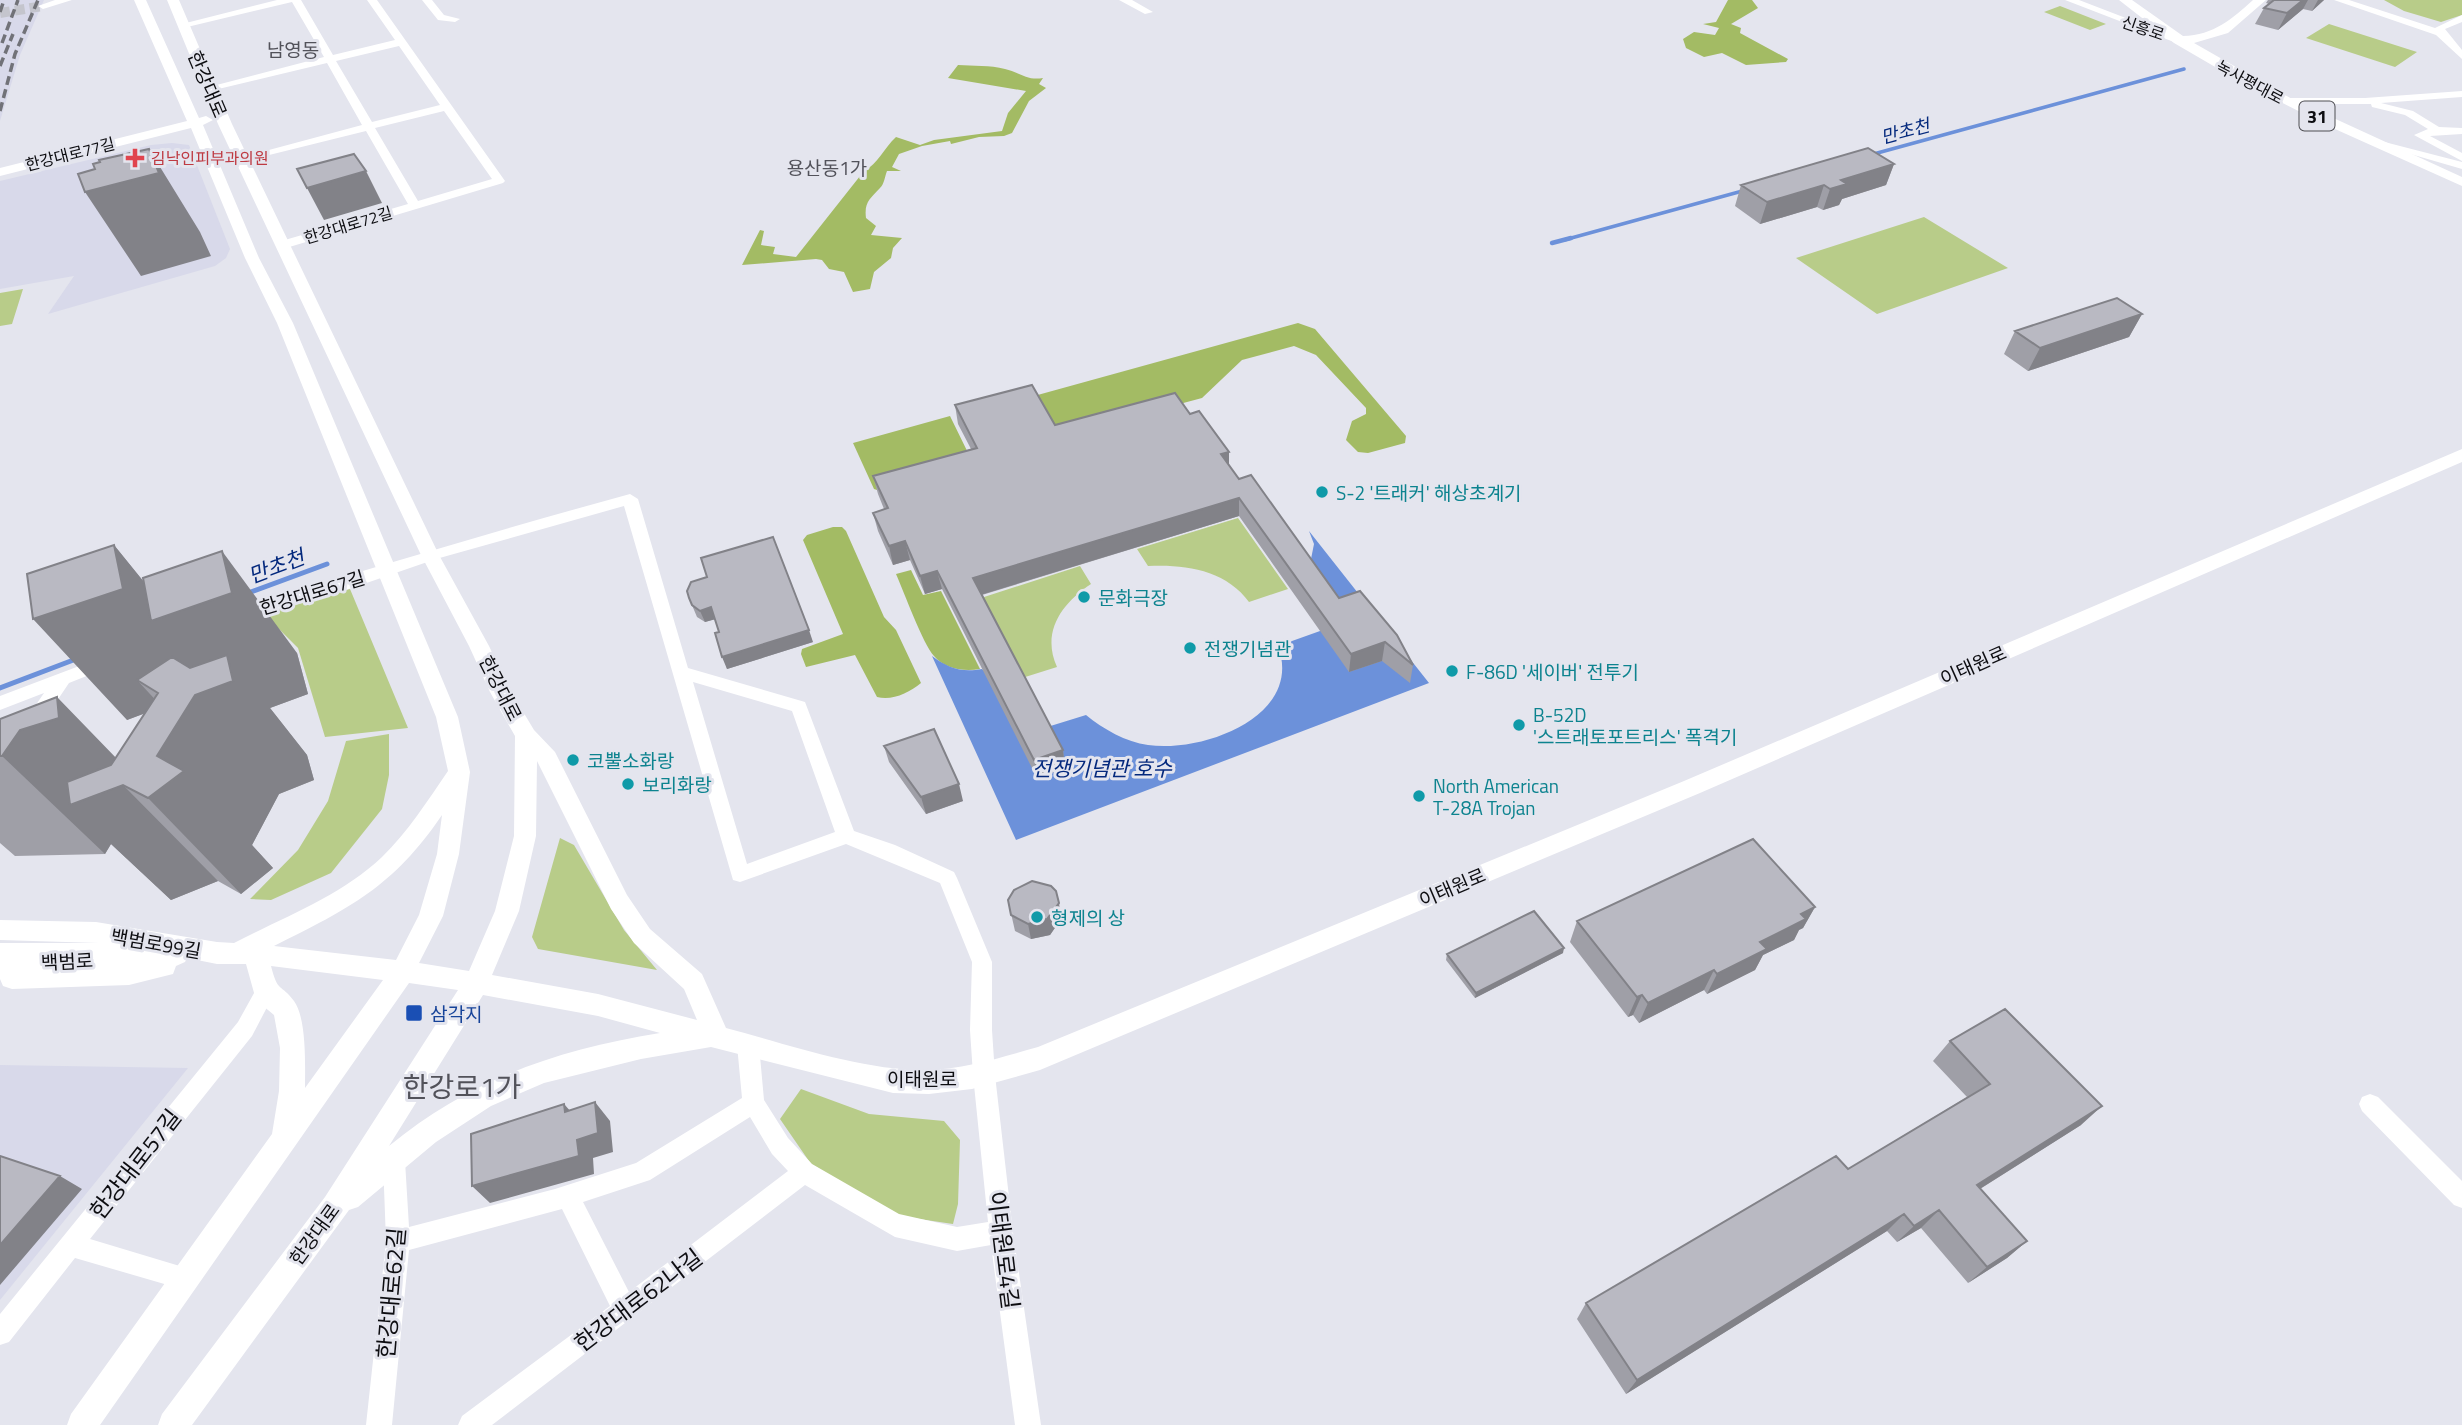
<svg xmlns="http://www.w3.org/2000/svg" width="2462" height="1425" viewBox="0 0 2462 1425" font-family="'Titillium Web','Noto Sans KR',sans-serif">
  <style>
    .built { fill: #d8d9ea }
    .green { fill: #b8cc89 }
    .forest { fill: #a3bb64 }
    .water { fill: #6c91da }
    .lines { fill: none; stroke-linecap: round; stroke-linejoin: round }
    .stream-far2 { stroke: #6c91da; stroke-width: 3.5 }
    .stream-far1 { stroke: #6c91da; stroke-width: 4.5 }
    .stream { stroke: #6c91da; stroke-width: 5 }
    .minor-tunnel { stroke: #c4c5cd; stroke-width: 10; stroke-dasharray: 10 5; stroke-linecap: butt }
    .minor { fill: #fff; fill-rule: evenodd }
    .major { fill: #fff; fill-rule: evenodd }
    .rail { stroke: #717278; stroke-width: 3.5; stroke-dasharray: 9 4.5; stroke-linecap: butt }
    .wall { fill: #9f9fa7 }
    .shaded-wall { fill: #828288 }
    .building { fill: #b9b9c2; stroke: #828288; stroke-width: 2 }
    .health-dot { fill: #e0444e; stroke: #e4e5ee; stroke-width: 2.5 }
    .culture-dot { fill: #0f9aa8; stroke: #e4e5ee; stroke-width: 2.5 }
    .transit-dot { fill: #1a4fb4; stroke: #e4e5ee; stroke-width: 2.5 }
    .labels { text-anchor: middle; dominant-baseline: central; stroke-width: 6; stroke-linejoin: round; paint-order: stroke }
    .far-street-label { font-size: 16px; fill: #0d0d11; stroke: #e4e5ee }
    .far-health-label { font-size: 16px; fill: #be3a42; stroke: #e4e5ee; text-anchor: start }
    .shield { fill: #e4e5ee; stroke: #4e4e53; stroke-width: 2 }
    .shield-label { font-size: 18px; font-weight: bold; fill: #0d0d11 }
    .far-water-label { font-size: 18px; font-style: italic; fill: #04297d; stroke: #e4e5ee }
    .far-quarter-label { font-size: 19px; fill: #52525a; stroke: #e4e5ee }
    .street-label { font-size: 19px; fill: #0d0d11; stroke: #e4e5ee }
    .culture-label { font-size: 19px; fill: #0d838f; stroke: #e4e5ee; text-anchor: start }
    .transit-label { font-size: 19px; fill: #164399; stroke: #e4e5ee; text-anchor: start }
    .water-label { font-size: 21px; font-style: italic; fill: #04297d; stroke: #e4e5ee }
    .near-street-label { font-size: 23px; fill: #0d0d11; stroke: #e4e5ee }
    .near-quarter-label { font-size: 28px; fill: #52525a; stroke: #e4e5ee }
  </style>
  <rect width="100%" height="100%" fill="#e4e5ee"/>
  <!-- built -->
  <path class="built" d="M0,0H44L20,55L0,121Z
    M172,143L189,145L230,249L226,258L215,266L48,314L74,276L0,289V181L151,145Z
    M0,1065L188,1068L0,1300Z"/>
  <!-- green -->
  <path class="green" d="M2384,0H2462V15L2441,22L2404,11Z
    M2060,6L2106,24L2090,30L2044,12Z
    M2329,24L2417,52L2395,67L2306,38Z
    M1924,217L2008,268L1877,314L1796,258Z
    M23,289L12,324L0,326V293Z
    M1238,518L1288,589L1249,602C1226,570 1185,564 1148,566L1137,549Z
    M1080,566L1091,584C1062,603 1041,632 1057,667L1022,678L981,598Z
    M350,589L408,728L325,737L298,648L264,614Z
    M389,734V775L382,809L331,873L271,900L250,899L298,850L328,801L346,741Z
    M560,838L574,845L624,930L657,970L538,949L532,937Z
    M801,1089L869,1114L944,1121L960,1140L958,1204L953,1224L899,1216L811,1164L780,1119Z"/>
  <!-- forest -->
  <path class="forest" d="M1728,0H1752L1758,8L1731,24L1741,28L1740,33L1788,59L1786,62L1746,65L1722,53L1704,57L1686,48L1683,39L1694,32L1715,35L1719,28L1703,24L1716,22Z
    M958,65C973,66 990,65 1005,69C1019,72 1027,81 1043,78L1039,84L1046,88L1029,101L1012,133L1004,136L979,137L951,144L950,141L922,146L899,154L892,167L901,171H887C885,176 884,185 880,188C870,199 864,202 866,218L876,226L871,235L902,238L893,248L891,258L874,272L870,289L853,292L844,272L829,269L822,260L816,259L742,265L760,230L764,231L761,245L775,247L773,254L796,257L864,171C878,164 884,148 896,137L920,145L934,140L1002,131L1008,113L1026,91L948,78Z
    M1298,323L1315,329L1406,436L1405,443L1368,453L1358,452L1346,440L1352,421L1366,414V408L1316,355L1294,346L1242,360L1202,398L1060,436L1034,396Z
    M950,416L972,461L877,490L874,489L853,443Z
    M833,527H842L846,531L884,617L896,630L921,683C909,693 892,701 877,697L855,655L806,667L801,654L802,649L843,634L803,540L807,535Z
    M911,570L923,595L941,591L980,669C964,672 945,669 934,656C923,644 904,592 896,574Z"/>
  <!-- water -->
  <path class="water" d="M1309,531L1429,683L1016,840L932,656C948,668 962,673 982,669L1044,728L1086,715C1103,729 1126,742 1148,745C1203,753 1304,716 1278,646L1320,631L1311,559L1314,544Z"/>
  <g class="lines">
    <!-- stream-far2 -->
    <path class="stream-far2" d="M1870,155L2184,69
      M1564,240L1746,190"/>
    <!-- stream-far1 -->
    <path class="stream-far1" d="M1552,243L1571,238"/>
    <!-- stream -->
    <path class="stream" d="M248,593L327,564
      M0,688L76,659"/>
    <!-- minor-tunnel -->
    <path class="minor-tunnel" d="M0,13L43,6"/>
    <!-- minor -->
    <path class="minor" d="M55,0H72L43,9L38,6Z
      M277,0H301L333,55L395,40L367,0H377L505,181L503,183L286,248H278V242L408,204L366,131L241,162L235,159L362,125L327,63L210,91L205,88L324,57L292,2L183,28L178,25ZM399,46L440,105L372,122L336,61ZM444,111L492,179L418,201L375,128Z
      M422,0H432L444,15L460,19L455,22L438,20Z
      M1119,0H1132L1153,12L1145,14Z
      M2065,0H2079L2183,40L2174,42Z
      M2334,0H2349L2435,28L2462,15V22L2445,29L2462,50V59L2436,35Z
      M2462,91V97L2381,103L2413,111L2439,127L2462,128V134L2430,136L2462,153V161L2414,135L2428,129L2405,115L2372,107L2371,104H2287L2282,101L2287,98H2365Z
      M2369,138L2462,162V169L2369,142Z
      M630,494L638,499L688,668L805,702L854,831L895,845L954,872L957,878L992,962V1030L995,1075L1013,1232L1041,1425H1015L991,1245L957,1251L895,1237L805,1185L492,1425H458L462,1416L610,1306L562,1209L409,1250L392,1425H366L386,1241L383,1161L386,1153L394,1150L402,1153L405,1161L409,1227L555,1189L636,1163L742,1098L737,1045L741,1038L748,1035L755,1038L759,1045L764,1100L788,1138L812,1164L899,1214L957,1227L988,1222L973,1075L970,1030L972,962L940,883L846,844L740,882L733,880L624,506L436,559L352,588L241,619L233,613L235,609C367,570 498,530 630,494ZM693,682L792,711L835,832L747,864ZM750,1117L772,1154L788,1171L629,1292L583,1202L650,1180Z
      M103,657L111,663L109,667L69,683L42,723H30L27,718L44,693L0,710V696Z
      M265,983L272,986L275,992L252,1036L90,1239L193,1270L197,1278L193,1286L185,1290L75,1258L9,1342L0,1345V1314L238,1022L258,986Z
      M2370,1094L2378,1097L2462,1181V1208L2454,1205L2362,1111L2359,1104L2362,1097Z"/>
    <!-- major -->
    <path class="major" d="M134,0H146L199,118L206,116L213,120L203,125L259,258L293,323L458,717L470,772L459,854L443,916L419,963L469,971L495,911L514,836L515,736L490,692L469,646L421,555L218,124L167,0H179L232,124L439,555L489,646L510,690L534,730L555,752L627,895L650,929L702,974L726,1028C787,1044 863,1071 927,1070C965,1069 1002,1057 1038,1047L1684,781L2462,449V462L1700,793L1040,1070L972,1089L929,1094L893,1093L711,1047L641,1059L544,1083L491,1106L436,1142L358,1207L349,1210L192,1425H158L162,1414L325,1197L458,990L409,983L100,1425H67L71,1414L272,1134L279,1091L280,1048L274,1015L256,1000L246,964H217L187,958L185,962L176,966L173,974L129,985L12,989L3,986L0,979V943H99L0,940V920L96,922L217,942L234,943C284,917 341,896 382,857C408,832 428,800 448,771L436,717L277,323L245,258L191,128L0,176V168L187,121ZM537,761L611,909L634,943L684,989L697,1020L598,994L492,975L519,911L536,836ZM442,815L437,854L419,915L396,960L274,946C350,908 393,887 442,815ZM271,966L383,980L305,1088C305,1067 307,1019 294,1001C281,983 278,994 271,966ZM483,995L598,1016L660,1033C556,1050 471,1079 389,1146Z
      M2119,0H2132L2183,36C2214,35 2232,19 2253,0H2266L2228,33L2194,43L2292,99L2462,177V186L2326,125L2241,82L2174,43Z"/>
    <!-- rail -->
    <path class="rail" d="M0,12L4,0
      M2,43L18,0
      M0,66L13,34
      M0,111L15,54L38,0"/>
  </g>
  <!-- wall -->
  <path class="wall" d="M2268,0H2324L2312,11L2303,9L2278,30L2255,24L2264,8L2269,4L2266,3Z
    M1894,164L1886,185L1842,199L1839,205L1823,210L1817,207L1760,224L1735,206L1741,185Z
    M2142,314L2129,337L2028,371L2004,354L2015,331Z
    M955,405L1055,425L1190,414L1229,452V465L1239,479L1339,598L1413,665L1410,683L1382,661L1349,672L1239,516L982,595L1063,750L1065,768L1037,778L942,589L925,594L910,560L893,565L878,531L873,513L884,509L878,494L873,476L971,449L958,424Z
    M114,545L143,581L297,653L308,694L270,708L307,755L314,780L279,794L252,845L273,868L241,894L218,881L171,900L111,844L105,854L15,856L0,843V719L116,758L145,713L127,720Z
    M689,598L813,642L727,669L719,632L715,619L705,622L697,617Z
    M884,746L963,801L926,814L889,762Z
    M1008,900L1061,919L1050,935L1031,939L1015,931Z
    M1815,907L1803,928L1799,930L1794,940L1763,955L1755,970L1707,994L1704,990L1639,1023L1633,1015L1628,1017L1570,942L1577,921Z
    M1563,953L1475,998L1446,960L1447,954Z
    M1950,1041L2081,1125L1980,1189L2027,1241L2007,1258L1968,1283L1921,1228L1897,1242L1887,1231L1626,1394L1577,1319L1586,1303L1848,1169L1967,1097L1933,1061Z"/>
  <!-- shaded-wall -->
  <path class="shaded-wall" d="M2303,0H2308L2303,9L2278,30L2287,13Z
    M2318,0H2324L2312,11Z
    M149,149L200,232L211,256L141,276L85,192Z
    M1894,164L1886,185L1842,199L1839,205L1823,210L1830,189L1841,180Z
    M366,171L382,203L324,220L307,188Z
    M1824,185L1817,207L1760,224L1767,202Z
    M2142,314L2129,337L2028,371L2040,348Z
    M1229,452V470L1221,454Z
    M1239,498V516L977,596L973,578Z
    M905,541L910,560L893,565L889,546Z
    M114,545L170,614L232,593L222,551L297,653L308,694L270,708L307,755L314,780L279,794L252,845L273,868L241,894L148,798L123,785L218,881L171,900L111,844L105,854L2,756L20,730L59,718L57,697L152,795L177,777L157,756L195,695L209,690L207,688L208,690L168,704L158,693L137,680L162,707L127,720L33,619L123,589Z
    M937,571L942,589L925,594L920,576Z
    M711,607L716,619L705,622L700,611Z
    M809,630L813,642L727,669L722,657Z
    M1385,642L1382,661L1349,672L1351,654Z
    M1063,750L1065,768L1037,778L1034,760Z
    M959,784L963,801L926,814L921,797Z
    M1059,903L1061,919L1050,935L1031,939L1028,924Z
    M1815,907L1803,928L1799,930L1794,940L1763,955L1755,970L1707,994L1717,974L1760,942L1801,914Z
    M1564,948L1563,953L1475,998L1476,993Z
    M1714,970L1704,990L1639,1023L1648,1003Z
    M1642,995L1633,1015L1628,1017L1637,997Z
    M595,1102L610,1121L613,1152L593,1158L594,1174L490,1203L472,1186L577,1140Z
    M564,1104L580,1122L565,1112Z
    M2102,1106L2081,1125L1959,1202L1977,1185Z
    M60,1176L82,1189L0,1285V1245Z
    M1939,1210L1921,1228L1897,1242L1914,1226Z
    M1904,1214L1887,1231L1626,1394L1637,1380Z
    M2027,1241L2007,1258L1968,1283L1987,1267Z"/>
  <!-- building -->
  <path class="building" d="M2274,0H2303L2287,13L2264,8Z
    M1868,148L1894,164L1841,180L1847,184L1830,189L1824,185L1767,202L1741,185Z
    M149,149L159,173L85,192L78,174L95,169L93,164L100,162L99,160Z
    M354,154L366,171L307,188L297,169Z
    M2117,298L2142,314L2040,348L2015,331Z
    M1032,385L1055,425L1175,393L1190,414L1199,411L1229,452L1221,454L1239,479L1251,475L1339,598L1360,591L1397,635L1413,665L1385,642L1351,654L1239,498L973,578L1063,750L1034,760L937,571L920,576L905,541L889,546L873,513L888,508L873,476L977,448L955,405Z
    M773,537L809,630L722,657L715,633L719,632L711,607L700,611L692,605L689,598L687,591L691,582L707,577L701,558Z
    M114,545L123,589L33,619L27,574Z
    M222,551L232,593L151,621L143,578Z
    M227,655L233,681L195,695L157,756L184,771L148,798L123,785L70,805L67,782L111,765L158,693L137,680L172,657L190,668Z
    M57,697L59,718L20,730L2,756H0V719Z
    M934,729L959,784L921,797L884,746Z
    M1753,839L1815,907L1801,914L1806,919L1760,942L1767,949L1717,974L1714,970L1648,1003L1642,995L1637,997L1577,921Z
    M1032,881L1051,886L1056,891L1059,903L1047,919L1028,924L1011,915L1008,900L1014,890Z
    M1534,911L1564,948L1476,993L1447,954Z
    M2005,1009L2102,1106L1977,1185L2027,1241L1987,1267L1939,1210L1914,1226L1904,1214L1637,1380L1586,1303L1836,1156L1848,1169L1990,1084L1950,1041Z
    M595,1102L598,1133L577,1140L579,1156L472,1186L471,1134L564,1104L565,1112Z
    M0,1156L60,1176L0,1245Z"/>
  <!-- markers -->
  <path class="health-dot" d="M131.5 147.5h7v7h7v7h-7v7h-7v-7h-7v-7h7z"/>
  <g class="culture-dot">
    <circle cx="1322" cy="492" r="7"/>
    <circle cx="1084" cy="597" r="7"/>
    <circle cx="1190" cy="648" r="7"/>
    <circle cx="1452" cy="671" r="7"/>
    <circle cx="1519" cy="725" r="7"/>
    <circle cx="573" cy="760" r="7"/>
    <circle cx="628" cy="784" r="7"/>
    <circle cx="1419" cy="796" r="7"/>
    <circle cx="1037" cy="917" r="7"/>
  </g>
  <rect class="transit-dot" x="405" y="1004" width="18" height="18" rx="3.5"/>
  <g class="labels">
    <!-- far-street labels -->
    <g class="far-street-label">
      <text transform="translate(2143 28) rotate(19)">신흥로</text>
      <text transform="translate(2250 82) rotate(28)">녹사평대로</text>
      <text transform="translate(70 154) rotate(-14)">한강대로77길</text>
      <text transform="translate(348 225) rotate(-17)">한강대로72길</text>
    </g>
    <!-- far-health labels -->
    <g class="far-health-label">
      <text x="151" y="158">김낙인피부과의원</text>
    </g>
    <!-- shield labels -->
    <rect class="shield" x="2299.5" y="101.5" width="35" height="29" rx="5"/>
    <g class="shield-label">
      <text x="2317" y="116">31</text>
    </g>
    <!-- far-water labels -->
    <g class="far-water-label">
      <text transform="translate(1905 131) rotate(-15)">만초천</text>
    </g>
    <!-- far-quarter labels -->
    <g class="far-quarter-label">
      <text x="293" y="49">남영동</text>
      <text x="827" y="167">용산동1가</text>
    </g>
    <!-- street labels -->
    <g class="street-label">
      <text transform="translate(208 84) rotate(67)">한강대로</text>
      <text transform="translate(312 592) rotate(-17)">한강대로67길</text>
      <text transform="translate(1973 665) rotate(-24)">이태원로</text>
      <text transform="translate(501 688) rotate(63)">한강대로</text>
      <text transform="translate(1452 887) rotate(-23)">이태원로</text>
      <text transform="translate(156 943) rotate(10)">백범로99길</text>
      <text transform="translate(67 961) rotate(-3)">백범로</text>
      <text x="922" y="1078">이태원로</text>
      <text transform="translate(314 1234) rotate(-54)">한강대로</text>
    </g>
    <!-- culture labels -->
    <g class="culture-label">
      <text x="1336" y="492">S-2 '트래커' 해상초계기</text>
      <text x="1098" y="597">문화극장</text>
      <text x="1204" y="648">전쟁기념관</text>
      <text x="1466" y="671">F-86D '세이버' 전투기</text>
      <text x="1533" y="714">B-52D<tspan x="1533" dy="22">'스트래토포트리스' 폭격기</tspan></text>
      <text x="587" y="760">코뿔소화랑</text>
      <text x="642" y="784">보리화랑</text>
      <text x="1433" y="785">North American<tspan x="1433" dy="22">T-28A Trojan</tspan></text>
      <text x="1051" y="917">형제의 상</text>
    </g>
    <!-- transit labels -->
    <g class="transit-label">
      <text x="430" y="1013">삼각지</text>
    </g>
    <!-- water labels -->
    <g class="water-label">
      <text transform="translate(276 566) rotate(-21)">만초천</text>
      <text x="1102" y="768">전쟁기념관 호수</text>
    </g>
    <!-- near-street labels -->
    <g class="near-street-label">
      <text transform="translate(135 1164) rotate(-52)">한강대로57길</text>
      <text transform="translate(1004 1250) rotate(83)">이태원로4길</text>
      <text transform="translate(391 1293) rotate(-85)">한강대로62길</text>
      <text transform="translate(638 1300) rotate(-37)">한강대로62나길</text>
    </g>
    <!-- near-quarter labels -->
    <g class="near-quarter-label">
      <text x="462" y="1086">한강로1가</text>
    </g>
  </g>
</svg>
